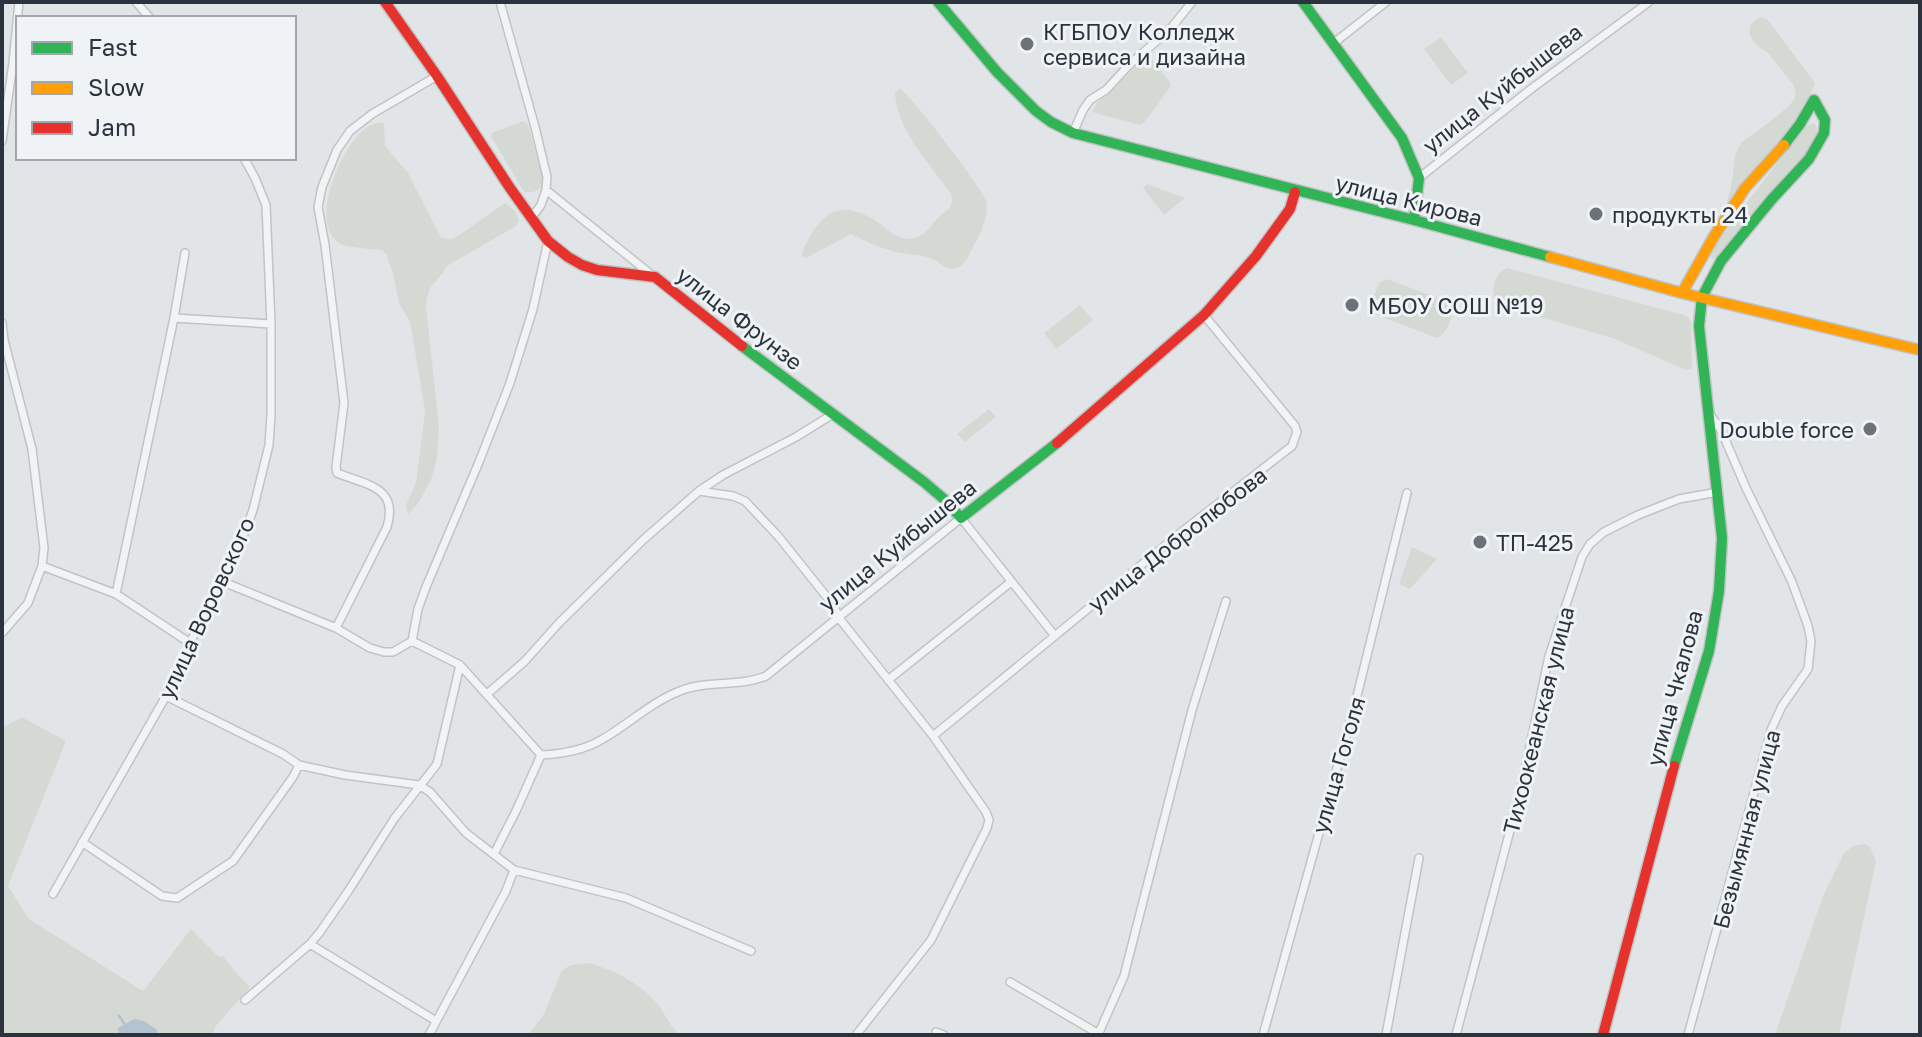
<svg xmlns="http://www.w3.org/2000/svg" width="1922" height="1037" viewBox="0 0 1922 1037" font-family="'Golos Text',sans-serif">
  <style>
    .green { fill: #d4dad3 }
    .water { fill: #b3c3cf }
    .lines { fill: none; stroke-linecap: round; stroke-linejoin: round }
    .stream { stroke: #b3c3cf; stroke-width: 3 }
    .street-casing { stroke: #c1c3c5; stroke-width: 10 }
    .fast-casing { stroke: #c1c3c5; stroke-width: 13 }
    .slow-casing { stroke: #c1c3c5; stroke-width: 13 }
    .jam-casing { stroke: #c1c3c5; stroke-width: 13 }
    .street { stroke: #f1f3f4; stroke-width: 7 }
    .fast { stroke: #30b455; stroke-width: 10 }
    .slow { stroke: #ff9f0a; stroke-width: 10 }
    .jam { stroke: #e5322d; stroke-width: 10 }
    .poi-dot { fill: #6b7279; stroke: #f0f3f6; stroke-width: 3 }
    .labels { text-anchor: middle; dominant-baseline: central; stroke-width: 6; stroke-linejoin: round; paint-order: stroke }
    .poi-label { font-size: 22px; fill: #2b343e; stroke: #f0f3f6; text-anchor: start }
    .street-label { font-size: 22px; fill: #2b343e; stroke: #f0f3f6 }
  </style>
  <rect width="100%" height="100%" fill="#e2e5e7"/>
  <!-- green -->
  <path class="green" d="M1762,17L1768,20L1815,83L1800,117L1727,208C1726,199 1731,191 1732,181C1735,166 1732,154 1743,141C1754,133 1788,110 1794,99C1797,94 1795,92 1794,86L1768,53L1760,48L1753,41L1749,32C1750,24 1754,19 1762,17Z
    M1441,37L1468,73L1451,85L1424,49Z
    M1147,57L1151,58L1169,81L1171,86L1144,123L1140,125L1095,113L1092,111L1097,103L1110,93L1140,62Z
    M900,89C911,95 981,187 986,200C990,214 980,235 973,247C969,255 965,267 954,269C946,270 939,262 932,259C921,254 908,255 896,252C879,248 866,241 851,234L806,258L801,256C815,220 836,194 876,221C885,227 896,239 908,239C926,239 930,224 942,214C950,208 954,205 951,194C931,165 895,128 895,92Z
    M523,121L527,123L529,128L544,183C541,191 533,193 524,192L491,136L492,133Z
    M380,122L384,124L385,146L408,173L441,238L452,239L458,236L505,203L514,210L519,219L516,226L447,266C437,285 429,279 426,306L439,427L437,459L431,480L417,505L408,514L406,505L416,483L425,411L410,322L399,303L393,273L386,254L382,250C372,249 347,248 339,243C308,222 341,149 363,130C368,126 374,124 380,122Z
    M1812,123L1815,124L1818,131L1817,135L1803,158L1719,257L1712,259C1708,253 1714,246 1718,240L1805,127Z
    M1147,184L1185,198L1164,215L1143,188Z
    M1507,268L1684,315L1689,318L1691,322L1692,365L1691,369L1686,370L1612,338L1516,310L1497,301L1494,297L1493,287L1498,274Z
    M1387,279L1448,302L1453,311C1450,320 1448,334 1437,338L1374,314L1370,307L1379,283Z
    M1080,305L1093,320L1056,349L1044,333Z
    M989,409L996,417L965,442L957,434Z
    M1412,547L1437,559L1410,589L1399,584Z
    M22,717L66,741L8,886L29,919L143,991L191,929L219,957L223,956L237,974L250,987L215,1027L213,1035H2V728Z
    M1865,844L1870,847L1876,861L1839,1035H1775L1823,896L1844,853L1853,846Z
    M589,963C613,970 636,981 654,1000C665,1011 667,1024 680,1035H528L544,1014L562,970L571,965Z"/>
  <!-- water -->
  <path class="water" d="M134,1019L144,1021L157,1030V1035H119L118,1028Z"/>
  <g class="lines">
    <!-- stream -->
    <path class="stream" d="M119,1016L124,1023"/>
    <defs>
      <path id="street" d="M136,2L150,18
        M500,2L535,127L547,177L546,190L541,205L532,217
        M1334,43L1386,2
        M1073,133L1083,110L1090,100L1106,90L1130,64L1160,38L1172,27L1192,2
        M2,141L13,63L19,2
        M1419,178L1531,89L1649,2
        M546,190L653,276
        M174,318L271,324
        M2,323L4,340L32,449L44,548L42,566L28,603L2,633
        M699,491L733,496L745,501L778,536L834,606L839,618L933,736L986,812L989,820L987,828L931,940L856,1035
        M42,566L116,594L190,643
        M221,581L336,628L370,648L384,652H393L412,641
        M116,594L174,318L185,253
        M336,628L387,527C399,487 367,485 337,473L336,467L344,403L325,245L318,207L322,187L337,150L350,131L372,114L437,76
        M412,641L418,609L426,587L479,462L510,383L533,309L548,241
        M412,641L460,665L541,755
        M888,680L1011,582
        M487,694L525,661L559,623L643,540L699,491L723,475L796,437L833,414
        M166,696L283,754L299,765L345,775L419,785L430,792L466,833L514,870L626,898L751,951
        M933,736L1179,534L1292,446L1297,432L1295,426L1204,315
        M82,842L162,896L177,898L233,861L293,777L299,765
        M494,854L516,811L541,755C561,754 584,750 601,740C628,725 651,702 680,691C707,680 739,687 766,676L961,518L1055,636
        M53,894L166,696L190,643L245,532L253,510L269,445L271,415V324L266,205L255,178L244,158
        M310,944L436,1021
        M1010,982L1099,1034
        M245,1000L310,944L320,932L349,890L394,819L437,764L460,665
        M429,1035L506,891L514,870
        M936,1035V1032L944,1035
        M1098,1035L1124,976L1192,710L1226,601
        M1263,1035L1357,696L1407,493
        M1386,1035L1419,858
        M1456,1035L1521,789L1549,656L1582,557L1590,544L1604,532L1638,515L1679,499L1718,492
        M1688,1035L1771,730L1782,706L1808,669L1811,641L1808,626L1792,582L1746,488L1721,430L1709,413"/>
      <path id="fast" d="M938,2L997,72L1036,111L1051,122L1073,133L1414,220L1550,257
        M1303,2L1402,138L1419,178L1414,220
        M742,346L924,482L945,500L961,518L1057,443
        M1674,766L1709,651L1719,591L1722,538L1699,326L1702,297L1721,261L1772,199L1809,159L1824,133L1825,120L1814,100L1800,124L1784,145"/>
      <path id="slow" d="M1550,257L1682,293L1920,350
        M1682,293L1713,238L1745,188L1784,145"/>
      <path id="jam" d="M385,2L437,76L510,188L548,241L568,257L582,265L597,270L655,277L742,346
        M1057,443L1204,315L1256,256L1290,209L1295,192
        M1603,1035L1674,766"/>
    </defs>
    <!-- street casing -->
    <use href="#street" class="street-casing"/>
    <!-- fast casing -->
    <use href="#fast" class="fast-casing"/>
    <!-- slow casing -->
    <use href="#slow" class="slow-casing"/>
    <!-- jam casing -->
    <use href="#jam" class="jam-casing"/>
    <!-- street -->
    <use href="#street" class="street"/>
    <!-- fast -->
    <use href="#fast" class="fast"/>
    <!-- slow -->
    <use href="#slow" class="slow"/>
    <!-- jam -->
    <use href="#jam" class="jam"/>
  </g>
  <!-- markers -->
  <g class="poi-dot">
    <circle cx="1027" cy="44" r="8"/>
    <circle cx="1596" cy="214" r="8"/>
    <circle cx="1352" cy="305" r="8"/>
    <circle cx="1870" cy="429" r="8"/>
    <circle cx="1480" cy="542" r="8"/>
  </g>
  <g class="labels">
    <!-- poi labels -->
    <g class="poi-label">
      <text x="1043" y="31">КГБПОУ Колледж<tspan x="1043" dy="25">сервиса и дизайна</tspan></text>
      <text x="1612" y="214">продукты 24</text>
      <text x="1368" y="305">МБОУ СОШ №19</text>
      <text x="1854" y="429" text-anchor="end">Double force</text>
      <text x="1496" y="542">ТП-425</text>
    </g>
    <!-- street labels -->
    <g class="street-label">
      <text transform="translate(1502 88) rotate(-38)">улица Куйбышева</text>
      <text transform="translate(1409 200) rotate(14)">улица Кирова</text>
      <text transform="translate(740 318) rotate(38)">улица Фрунзе</text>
      <text transform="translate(1177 539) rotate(-38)">улица Добролюбова</text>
      <text transform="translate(897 545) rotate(-39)">улица Куйбышева</text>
      <text transform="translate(206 608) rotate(-65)">улица Воровского</text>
      <text transform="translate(1674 688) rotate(-75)">улица Чкалова</text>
      <text transform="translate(1538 720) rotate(-76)">Тихоокеанская улица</text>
      <text transform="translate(1338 765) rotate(-74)">улица Гоголя</text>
      <text transform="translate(1746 829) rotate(-75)">Безымянная улица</text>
    </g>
  </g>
  <!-- border -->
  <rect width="1922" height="1037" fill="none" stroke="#2b343e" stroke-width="8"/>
  <!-- legend -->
  <rect x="16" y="16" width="280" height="144" fill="#f0f3f6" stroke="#a1a7ac" stroke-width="2"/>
  <rect x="32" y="42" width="40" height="12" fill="#30b455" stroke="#a1a7ac" stroke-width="2"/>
  <text x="88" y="56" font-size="24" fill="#2b343e">Fast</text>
  <rect x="32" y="82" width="40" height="12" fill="#ff9f0a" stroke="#a1a7ac" stroke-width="2"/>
  <text x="88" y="96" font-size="24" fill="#2b343e">Slow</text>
  <rect x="32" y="122" width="40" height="12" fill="#e5322d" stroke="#a1a7ac" stroke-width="2"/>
  <text x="88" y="136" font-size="24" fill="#2b343e">Jam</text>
</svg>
